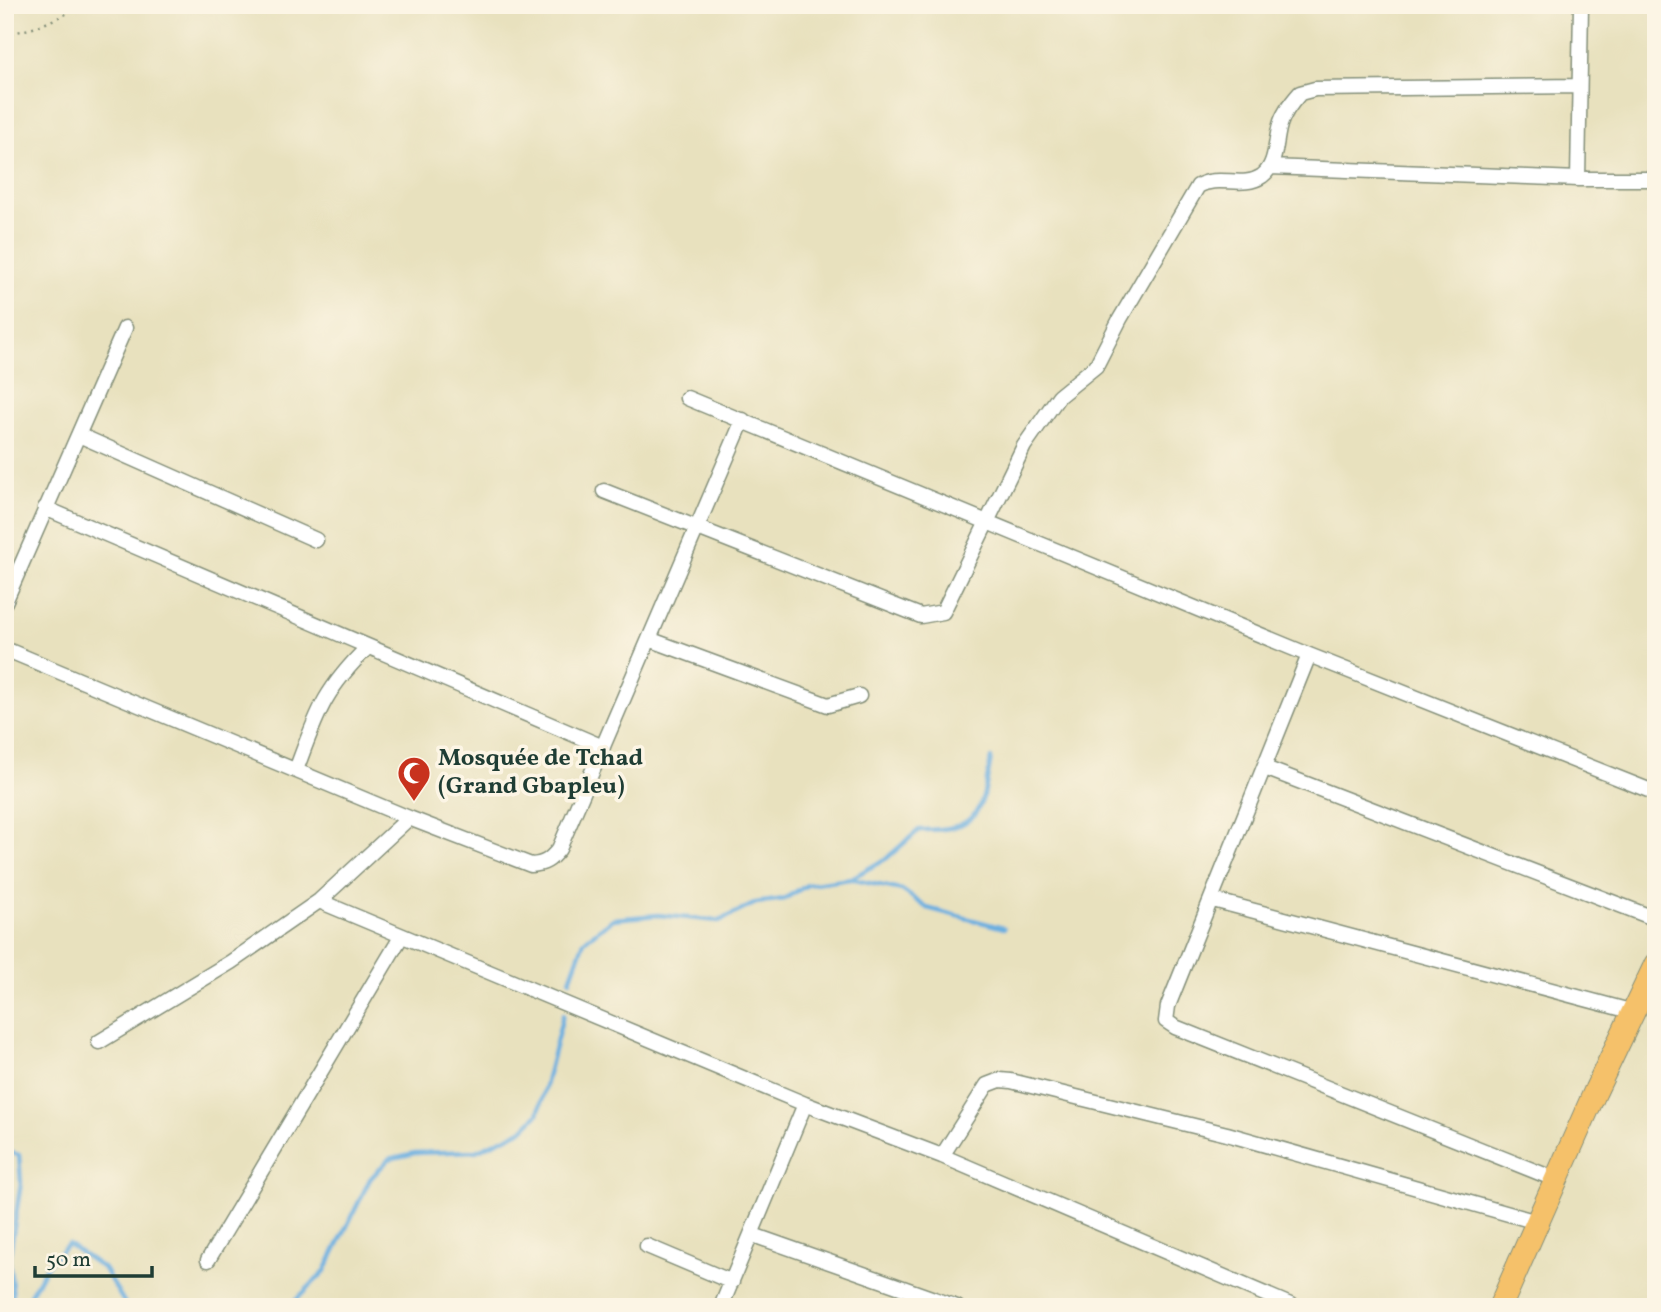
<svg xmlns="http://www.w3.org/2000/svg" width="1661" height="1312" viewBox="0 0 1661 1312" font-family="Vollkorn,serif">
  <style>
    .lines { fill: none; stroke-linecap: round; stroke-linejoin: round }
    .stream { stroke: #6bafe0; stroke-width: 4.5 }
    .minor-casing { stroke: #848f79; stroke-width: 17 }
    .primary-casing { stroke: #848f79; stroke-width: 25 }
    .path { stroke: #848f79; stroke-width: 2.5; stroke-dasharray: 2 5; stroke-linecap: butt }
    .minor { stroke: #fff; stroke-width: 14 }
    .primary { stroke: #f5c16b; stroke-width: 23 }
    .labels { text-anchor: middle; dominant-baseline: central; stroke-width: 7; stroke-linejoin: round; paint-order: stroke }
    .poi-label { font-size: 24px; font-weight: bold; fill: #1f3d34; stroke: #fcf5e5; text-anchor: start }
  </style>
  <rect width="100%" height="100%" fill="#fcf5e5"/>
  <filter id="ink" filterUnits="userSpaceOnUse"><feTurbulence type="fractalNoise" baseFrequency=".0143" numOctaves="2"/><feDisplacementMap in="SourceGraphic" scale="14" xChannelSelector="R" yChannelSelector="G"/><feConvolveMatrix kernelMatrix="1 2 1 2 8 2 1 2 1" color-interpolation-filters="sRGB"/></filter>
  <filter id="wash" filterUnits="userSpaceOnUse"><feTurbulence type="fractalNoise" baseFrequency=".00686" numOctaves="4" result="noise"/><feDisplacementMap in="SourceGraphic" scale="28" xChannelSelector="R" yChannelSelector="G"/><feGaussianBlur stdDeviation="1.57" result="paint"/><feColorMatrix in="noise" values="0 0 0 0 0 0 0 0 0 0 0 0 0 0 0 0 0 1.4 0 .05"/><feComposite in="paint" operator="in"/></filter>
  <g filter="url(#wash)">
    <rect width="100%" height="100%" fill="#e8e1be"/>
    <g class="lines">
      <!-- stream -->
      <path class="stream" d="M850,879L902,890L927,908L1004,928
        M570,980L584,941L613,919L658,915L719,921L756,903L784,899L807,885L850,879L887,858L919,830C980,831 982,811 991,758
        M5,1151L19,1155L21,1183L9,1259L14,1307
        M23,1307L48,1264L68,1244L104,1269L127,1307
        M289,1307L325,1271L370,1179L389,1159L415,1153L476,1151L522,1130L538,1114L563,1015"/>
    </g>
  </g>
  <g filter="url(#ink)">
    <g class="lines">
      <defs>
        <path id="minor" d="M1270,167L1578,179H1656
          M1578,179L1581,5
          M687,398L1309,655L1656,793
          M79,435L316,540
          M604,491L921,616L943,612L1024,446L1059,396L1096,366L1120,319L1198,186C1218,174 1243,189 1262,176C1277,165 1275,141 1280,125C1283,113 1292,102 1300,93L1315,89L1579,86
          M45,508L603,747
          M5,602L125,328
          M649,639L828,705L859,696
          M5,649L409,818L319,901L231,962L99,1042
          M1309,655L1168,1006L1166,1021L1175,1027L1557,1180
          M1265,768L1656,919
          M296,770C317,714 323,691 368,647
          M409,818L531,865C545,864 550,860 559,849L743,420
          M1213,900L1634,1012
          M319,901L805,1104L942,1156L1295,1307
          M942,1156L987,1085L1000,1080L1011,1081L1227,1134L1537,1222
          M753,1235L957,1307
          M647,1246L732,1282
          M208,1260L401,937
          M721,1307L805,1104"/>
        <path id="primary" d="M1500,1307L1595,1092L1656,964"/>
      </defs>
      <!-- minor casing -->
      <use href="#minor" class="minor-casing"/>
      <!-- primary casing -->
      <use href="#primary" class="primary-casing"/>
      <!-- path -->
      <path class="path" d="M5,35L37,27L75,10"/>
      <!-- minor -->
      <use href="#minor" class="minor"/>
      <!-- primary -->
      <use href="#primary" class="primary"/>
    </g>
  </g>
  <!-- icons -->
  <defs>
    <symbol id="mosque-pin" viewBox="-11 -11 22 30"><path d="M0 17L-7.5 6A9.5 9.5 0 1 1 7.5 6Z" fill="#c8321e" stroke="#fcf5e5"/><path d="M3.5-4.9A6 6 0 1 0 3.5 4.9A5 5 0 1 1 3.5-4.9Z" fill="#fff"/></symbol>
  </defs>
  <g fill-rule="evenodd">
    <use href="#mosque-pin" x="395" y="754" width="38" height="52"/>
  </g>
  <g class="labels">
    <!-- poi labels -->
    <g class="poi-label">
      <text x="438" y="759">Mosquée de Tchad<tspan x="438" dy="28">(Grand Gbapleu)</tspan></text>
    </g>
  </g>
  <!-- margin -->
  <rect width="1661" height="1312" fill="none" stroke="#fcf5e5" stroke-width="28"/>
  <!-- scale -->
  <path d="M35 1266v10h117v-10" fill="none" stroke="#1f3d34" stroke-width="3.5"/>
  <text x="46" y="1266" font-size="21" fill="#1f3d34" stroke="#fcf5e5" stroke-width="5" paint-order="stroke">50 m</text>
</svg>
